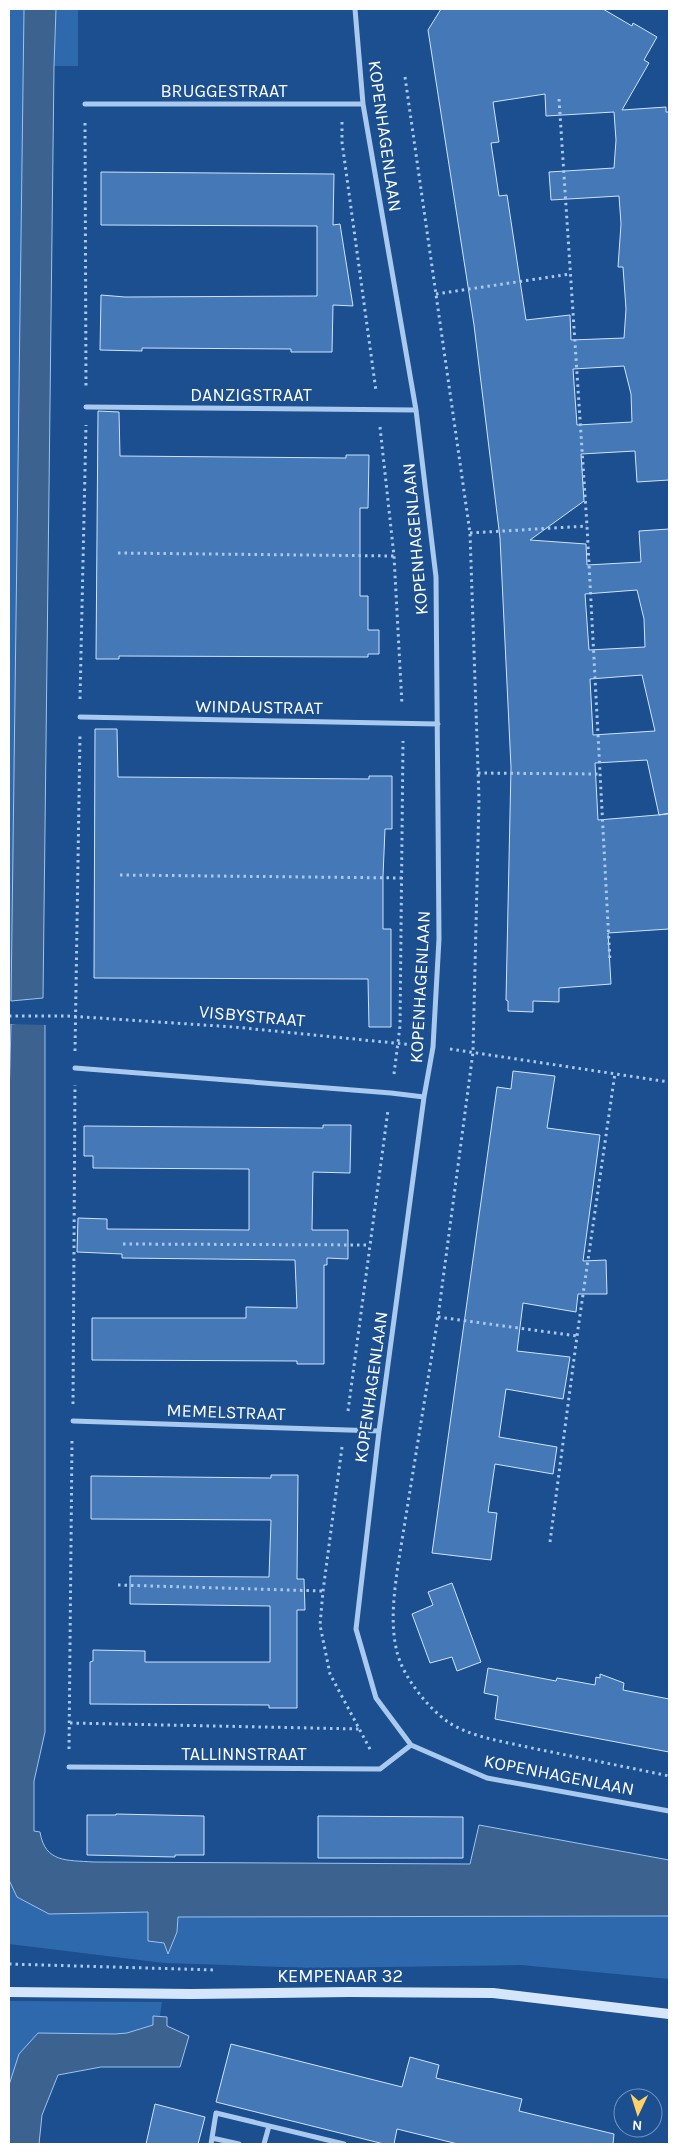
<svg xmlns="http://www.w3.org/2000/svg" width="678" height="2153" viewBox="0 0 678 2153" font-family="Karla,sans-serif">
  <style>
    .green { fill: #2e69ad }
    .water { fill: #3c6290; stroke: #9cc4f0 }
    .pier { fill: #1b4f8f }
    .building { fill: #4478b7; stroke: #cfe3fa; fill-rule: evenodd }
    .lines { fill: none; stroke-linecap: round; stroke-linejoin: round }
    .path { stroke: #a9c9ee; stroke-width: 3; stroke-dasharray: 2.5 4; stroke-linecap: butt }
    .street { stroke: #a9c9ee; stroke-width: 5 }
    .secondary { stroke: #d6e6fa; stroke-width: 10 }
    .labels { text-anchor: middle; dominant-baseline: central; stroke-width: 5; stroke-linejoin: round; paint-order: stroke }
    .street-label { font-size: 18px; fill: #fff; stroke: #1b4f8f }
  </style>
  <rect width="100%" height="100%" fill="#1b4f8f"/>
  <!-- green -->
  <path class="green" d="M9,9H24L11,1001H9Z
    M56,9H78V66H54Z
    M9,1024H11L9,1101Z
    M9,1880L17,1897L49,1914L148,1912L168,1953L177,1932L178,1917L669,1916V1979L521,1965L312,1968L164,1963L9,1944Z
    M9,2001L162,2002L160,2016H153V2025L127,2033L19,2054L9,2085Z"/>
  <!-- water -->
  <path class="water" d="M24,9H56L54,66L43,998L11,1001Z
    M45,1021V1732L34,1781V1831L40,1832C45,1863 67,1860 93,1862L470,1864L479,1825L669,1860V1916L178,1917L177,1932L168,1954L164,1943L148,1941V1912L49,1914L17,1897L9,1880V1101L11,1024Z
    M153,2016L167,2017V2026L189,2036L180,2067H101L58,2075L42,2115L39,2144H9V2085L19,2054L38,2033L115,2034L127,2033L153,2025Z"/>
  <!-- pier -->
  <path class="pier" d="M44,1019L47,1020V1025L9,1024L11,1022Z"/>
  <!-- building -->
  <path class="building" d="M441,9H603L632,26L633,23L657,37L644,60L649,63L622,110L666,107V112H669V480L637,482L635,451L581,454L584,501L530,540L586,544L587,565L641,562L639,531L669,529V813L659,815L647,760L595,763L598,820L669,814V929L608,933L611,984L559,988V1002L533,1001V1012L508,1011V1001L506,1000L511,767L500,538L474,325L428,30ZM545,94L546,116L614,112L616,140L614,168L549,172L551,200L619,196L621,224L618,267H623L626,309L624,338L571,340L570,315L526,320L507,195L499,196L491,143L499,142L493,102ZM624,366L631,394L632,422L577,425L573,369ZM637,590L644,619L645,647L589,650L585,594ZM642,675L655,731L593,735L590,679Z
    M101,172L334,174L333,225L340,224L353,306L333,305L332,352H291V349L142,348V351L100,350L101,295L125,297L317,296V226L101,225Z
    M98,411L119,412L120,456L346,458V455H369L368,508H360V596H368V630H379V654H368V657L119,656V659H96Z
    M95,729H117L118,777L369,779V776H392V829H385L383,876V929H391V1027H369L368,979L94,978Z
    M513,1071L555,1076L547,1128L600,1135L583,1261L606,1260L607,1294H578L576,1312L523,1303L517,1351L570,1357L563,1399L506,1389L499,1437L557,1447L553,1474L495,1464L488,1512L497,1513L491,1560L432,1553L497,1087L511,1089Z
    M323,1125H351L350,1173L313,1172L312,1230H348V1259L327,1258V1265H324V1364H297V1361L92,1360V1318H246V1307L297,1308L295,1260L122,1258V1254L77,1252L78,1218L107,1219V1229L249,1230V1169L93,1168V1156H84V1126L323,1128Z
    M271,1475H298L297,1579H304L305,1610H297V1708H269V1705L90,1704V1662L93,1661V1650L145,1651V1662H270V1606L130,1604V1576L269,1577L271,1520L91,1519V1476L271,1478Z
    M452,1583L481,1662L457,1671L452,1657L430,1663L412,1614L433,1605L428,1592Z
    M488,1668L556,1681L557,1678L595,1685L596,1677L600,1678V1674L624,1683L623,1690L669,1699V1752L495,1719L498,1696L484,1693Z
    M116,1814L204,1816V1855H175V1857L87,1855V1815H116Z
    M318,1816L463,1817V1858H318Z
    M231,2044L402,2087L410,2057L439,2065L436,2078L522,2099L519,2111L614,2134L613,2144H458L397,2129L394,2144H384L216,2102Z
    M155,2104L205,2117L198,2144H146Z"/>
  <g class="lines">
    <!-- path -->
    <path class="path" d="M405,77L470,533L479,799L473,1052L438,1317L398,1565C394,1594 390,1624 397,1652C403,1677 428,1708 448,1722C471,1737 501,1741 527,1747C575,1757 622,1766 669,1776
      M559,99L587,526L610,962
      M342,122V142L376,391
      M85,123L86,389
      M436,294L570,274
      M380,427L394,556L402,705
      M470,533L587,526
      M118,553L394,556
      M80,699L86,425
      M478,773L599,774
      M120,875L402,878
      M9,1016H68L234,1027L414,1045
      M450,1049L669,1082
      M75,1051L80,735
      M394,1074L400,1026L403,741
      M123,1244L370,1245
      M438,1317L577,1336
      M73,1404L75,1085
      M348,1411L388,1110
      M342,1447L323,1591L320,1625L330,1674L371,1751
      M550,1542L577,1336L615,1073
      M118,1585L323,1591
      M70,1723L359,1729
      M69,1749L72,1440
      M9,1964L216,1970"/>
    <!-- street -->
    <path class="street" d="M355,9L363,104L416,410L436,577L439,939L433,1047L424,1097L379,1431L356,1629L376,1698L411,1745L487,1778L669,1811
      M85,104H363
      M86,407L416,410
      M80,717L438,724
      M75,1068L391,1093L424,1097
      M73,1421L379,1431
      M69,1767L380,1769L411,1745
      M212,2138L239,2144
      M211,2144L216,2113L344,2144
      M264,2144L269,2126"/>
    <!-- secondary -->
    <path class="secondary" d="M9,1992L191,1994L349,1992L493,1993L669,2014"/>
  </g>
  <g class="labels">
    <!-- street labels -->
    <g class="street-label">
      <text x="224" y="91">BRUGGESTRAAT</text>
      <text transform="translate(385 136) rotate(82)">KOPENHAGENLAAN</text>
      <text x="251" y="395">DANZIGSTRAAT</text>
      <text transform="translate(415 539) rotate(-95)">KOPENHAGENLAAN</text>
      <text transform="translate(259 707) rotate(1)">WINDAUSTRAAT</text>
      <text transform="translate(420 987) rotate(-87)">KOPENHAGENLAAN</text>
      <text transform="translate(252 1016) rotate(5)">VISBYSTRAAT</text>
      <text transform="translate(371 1387) rotate(-82)">KOPENHAGENLAAN</text>
      <text transform="translate(226 1412) rotate(2)">MEMELSTRAAT</text>
      <text x="244" y="1754">TALLINNSTRAAT</text>
      <text transform="translate(559 1775) rotate(11)">KOPENHAGENLAAN</text>
      <text x="340" y="1976">KEMPENAAR 32</text>
    </g>
  </g>
  <!-- border -->
  <rect width="678" height="2153" fill="none" stroke="#ffffff" stroke-width="20"/>
  <!-- north arrow -->
  <g transform="translate(638 2113) rotate(184)"><circle r="24" fill="#1b4f8f" stroke="#7695bc"/>
  <path d="M0-4L9 19L0 12L-9 19Z" fill="#ffd166"/>
  <text y="-8" font-size="14" font-weight="bold" text-anchor="middle" fill="#ffffff">N</text>
  </g>
</svg>
